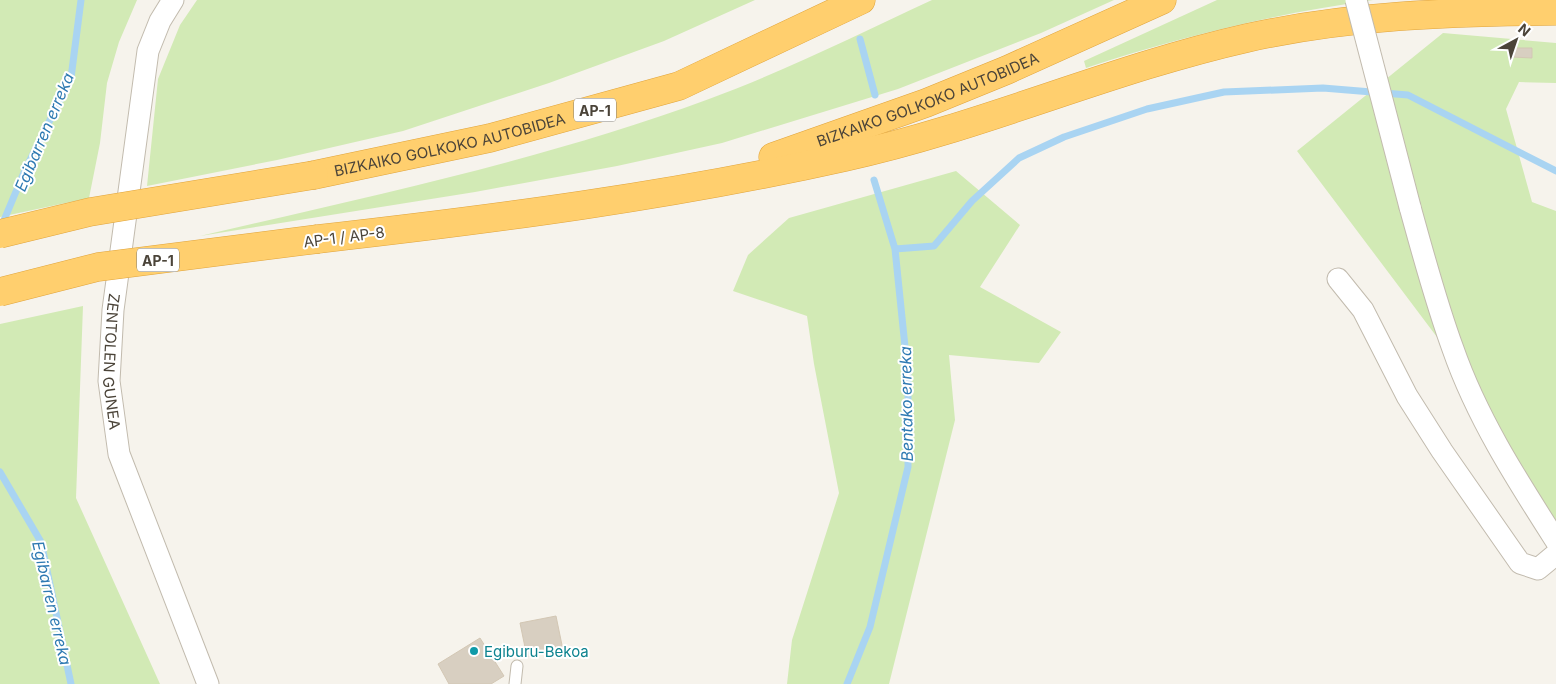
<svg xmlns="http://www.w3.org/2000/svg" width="1556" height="684" viewBox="0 0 1556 684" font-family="Inter,sans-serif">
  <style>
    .green { fill: #d2eab5 }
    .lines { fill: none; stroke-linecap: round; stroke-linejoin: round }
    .stream { stroke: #a9d4f2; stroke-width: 7 }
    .building { fill: #d8cfc1; stroke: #d3c7b4 }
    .lane-casing { stroke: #c2bbae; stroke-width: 13 }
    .street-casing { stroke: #c2bbae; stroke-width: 23 }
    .highway-casing { stroke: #e0a43c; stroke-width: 29 }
    .lane { stroke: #fff; stroke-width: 11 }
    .street { stroke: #fff; stroke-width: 21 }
    .highway { stroke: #ffcf6e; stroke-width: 28 }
    .street-bridge-casing { stroke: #c2bbae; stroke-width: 23; stroke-linecap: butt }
    .highway-bridge-casing { stroke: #e0a43c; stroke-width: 29; stroke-linecap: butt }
    .street-bridge { stroke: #fff; stroke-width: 21 }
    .highway-bridge { stroke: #ffcf6e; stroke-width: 28 }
    .culture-dot { fill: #0f9aa8; stroke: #fff; stroke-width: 2 }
    .labels { text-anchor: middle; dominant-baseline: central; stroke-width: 4; stroke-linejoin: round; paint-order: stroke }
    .shield { fill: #fff; stroke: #817c74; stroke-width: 1 }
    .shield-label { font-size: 14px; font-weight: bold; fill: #4b4439 }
    .street-label { font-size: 15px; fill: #4b4439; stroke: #fff }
    .culture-label { font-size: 15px; fill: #0d838f; stroke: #fff; text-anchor: start }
    .water-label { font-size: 16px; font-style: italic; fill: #2e7ab2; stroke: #fff }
  </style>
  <rect width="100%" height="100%" fill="#f6f3ec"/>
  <!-- green -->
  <path class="green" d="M0,0H137L119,42L107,83L100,143L89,198L0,217Z
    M197,0H755L664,41L549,83L403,131L277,160L147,186L158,79L180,25Z
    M932,0H1114L1041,33L898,89L722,143L617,166L475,192L200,236C370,196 544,160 709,99C785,71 859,34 932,0Z
    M1217,0H1373C1273,14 1183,36 1086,68L1084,61Z
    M1443,33L1556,43V83L1519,82L1506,109L1532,202L1556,211V522L1458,365L1297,151Z
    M956,171L1020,225L980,287L1061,332L1039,363L949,355L955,420L889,684H787L792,640L839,493L814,364L807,316L733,291L748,255L789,218Z
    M83,306L76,498L160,684H0V324Z"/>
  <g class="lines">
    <!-- stream -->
    <path class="stream" d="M860,39L875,95
      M2,225L25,170L71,78L81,0
      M895,249L934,246L972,201L1019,158L1064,137L1147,109L1224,92L1323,88L1408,95L1556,171
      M0,472L41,542L71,684
      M847,684L870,627L908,467V376L895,249L874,180"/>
  </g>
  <!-- building -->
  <path class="building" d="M1512,48H1532V58L1512,57Z
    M556,616L563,650L527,657L520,623Z
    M480,638L504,676L491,684H449L438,664Z"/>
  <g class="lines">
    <defs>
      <path id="lane" d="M515,684L517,666"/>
      <g id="street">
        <path id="s1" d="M173,0L160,21L148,51L113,310L109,381L119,454L208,684"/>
        <path d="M1410,207C1423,254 1436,303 1453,349C1477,418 1517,480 1556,541"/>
        <path d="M1338,279L1363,310L1407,396L1442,451L1520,563L1538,569L1556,554"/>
      </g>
      <g id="highway">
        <path id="s2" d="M773,157L926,103L1007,70L1162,0"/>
        <path id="s3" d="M314,175L490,138L679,86L861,0"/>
        <path d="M318,239C495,219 671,196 845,157C982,127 1110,69 1247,38C1350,15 1451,12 1556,11"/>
      </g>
    </defs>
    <!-- lane casing -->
    <use href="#lane" class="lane-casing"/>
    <!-- street casing -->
    <use href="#street" class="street-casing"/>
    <!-- highway casing -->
    <use href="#highway" class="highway-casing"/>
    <!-- lane -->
    <use href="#lane" class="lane"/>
    <!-- street -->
    <use href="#street" class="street"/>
    <!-- highway -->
    <use href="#highway" class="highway"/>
    <defs>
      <path id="street-bridge" d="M1356,0L1410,207"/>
      <path id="highway-bridge" d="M0,234L90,212L314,175
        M0,292L98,267L318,239"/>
    </defs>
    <!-- street-bridge casing -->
    <use href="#street-bridge" class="street-bridge-casing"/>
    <!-- highway-bridge casing -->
    <use href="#highway-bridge" class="highway-bridge-casing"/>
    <!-- street-bridge -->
    <use href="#street-bridge" class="street-bridge"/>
    <!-- highway-bridge -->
    <use href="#highway-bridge" class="highway-bridge"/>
  </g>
  <!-- markers -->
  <circle class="culture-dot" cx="474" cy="651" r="5"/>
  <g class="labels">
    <!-- shield labels -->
    <g class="shield">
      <rect x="574" y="98.5" width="42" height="23" rx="4"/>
      <rect x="137" y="248.5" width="42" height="23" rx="4"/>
    </g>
    <g class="shield-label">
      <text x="595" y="110">AP-1</text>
      <text x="158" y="260">AP-1</text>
    </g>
    <!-- street labels -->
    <g class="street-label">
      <text stroke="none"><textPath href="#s2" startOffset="165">BIZKAIKO GOLKOKO AUTOBIDEA</textPath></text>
      <text stroke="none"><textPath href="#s3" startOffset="139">BIZKAIKO GOLKOKO AUTOBIDEA</textPath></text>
      <text transform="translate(344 237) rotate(-7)">AP-1 / AP-8</text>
      <text stroke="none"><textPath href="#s1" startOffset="370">ZENTOLEN GUNEA</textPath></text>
    </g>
    <!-- culture labels -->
    <g class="culture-label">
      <text x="484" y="651">Egiburu-Bekoa</text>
    </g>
    <!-- water labels -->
    <g class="water-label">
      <text transform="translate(44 132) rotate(-67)">Egibarren erreka</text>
      <text transform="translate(906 404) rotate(-91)">Bentako erreka</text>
      <text transform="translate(52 603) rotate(77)">Egibarren erreka</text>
    </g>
  </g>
  <!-- north arrow -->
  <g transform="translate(1516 40) rotate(40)" stroke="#ffffff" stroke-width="4" paint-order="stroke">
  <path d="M0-4L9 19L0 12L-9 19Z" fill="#4b4439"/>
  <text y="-8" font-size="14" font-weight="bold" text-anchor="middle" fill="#4b4439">N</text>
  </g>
</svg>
